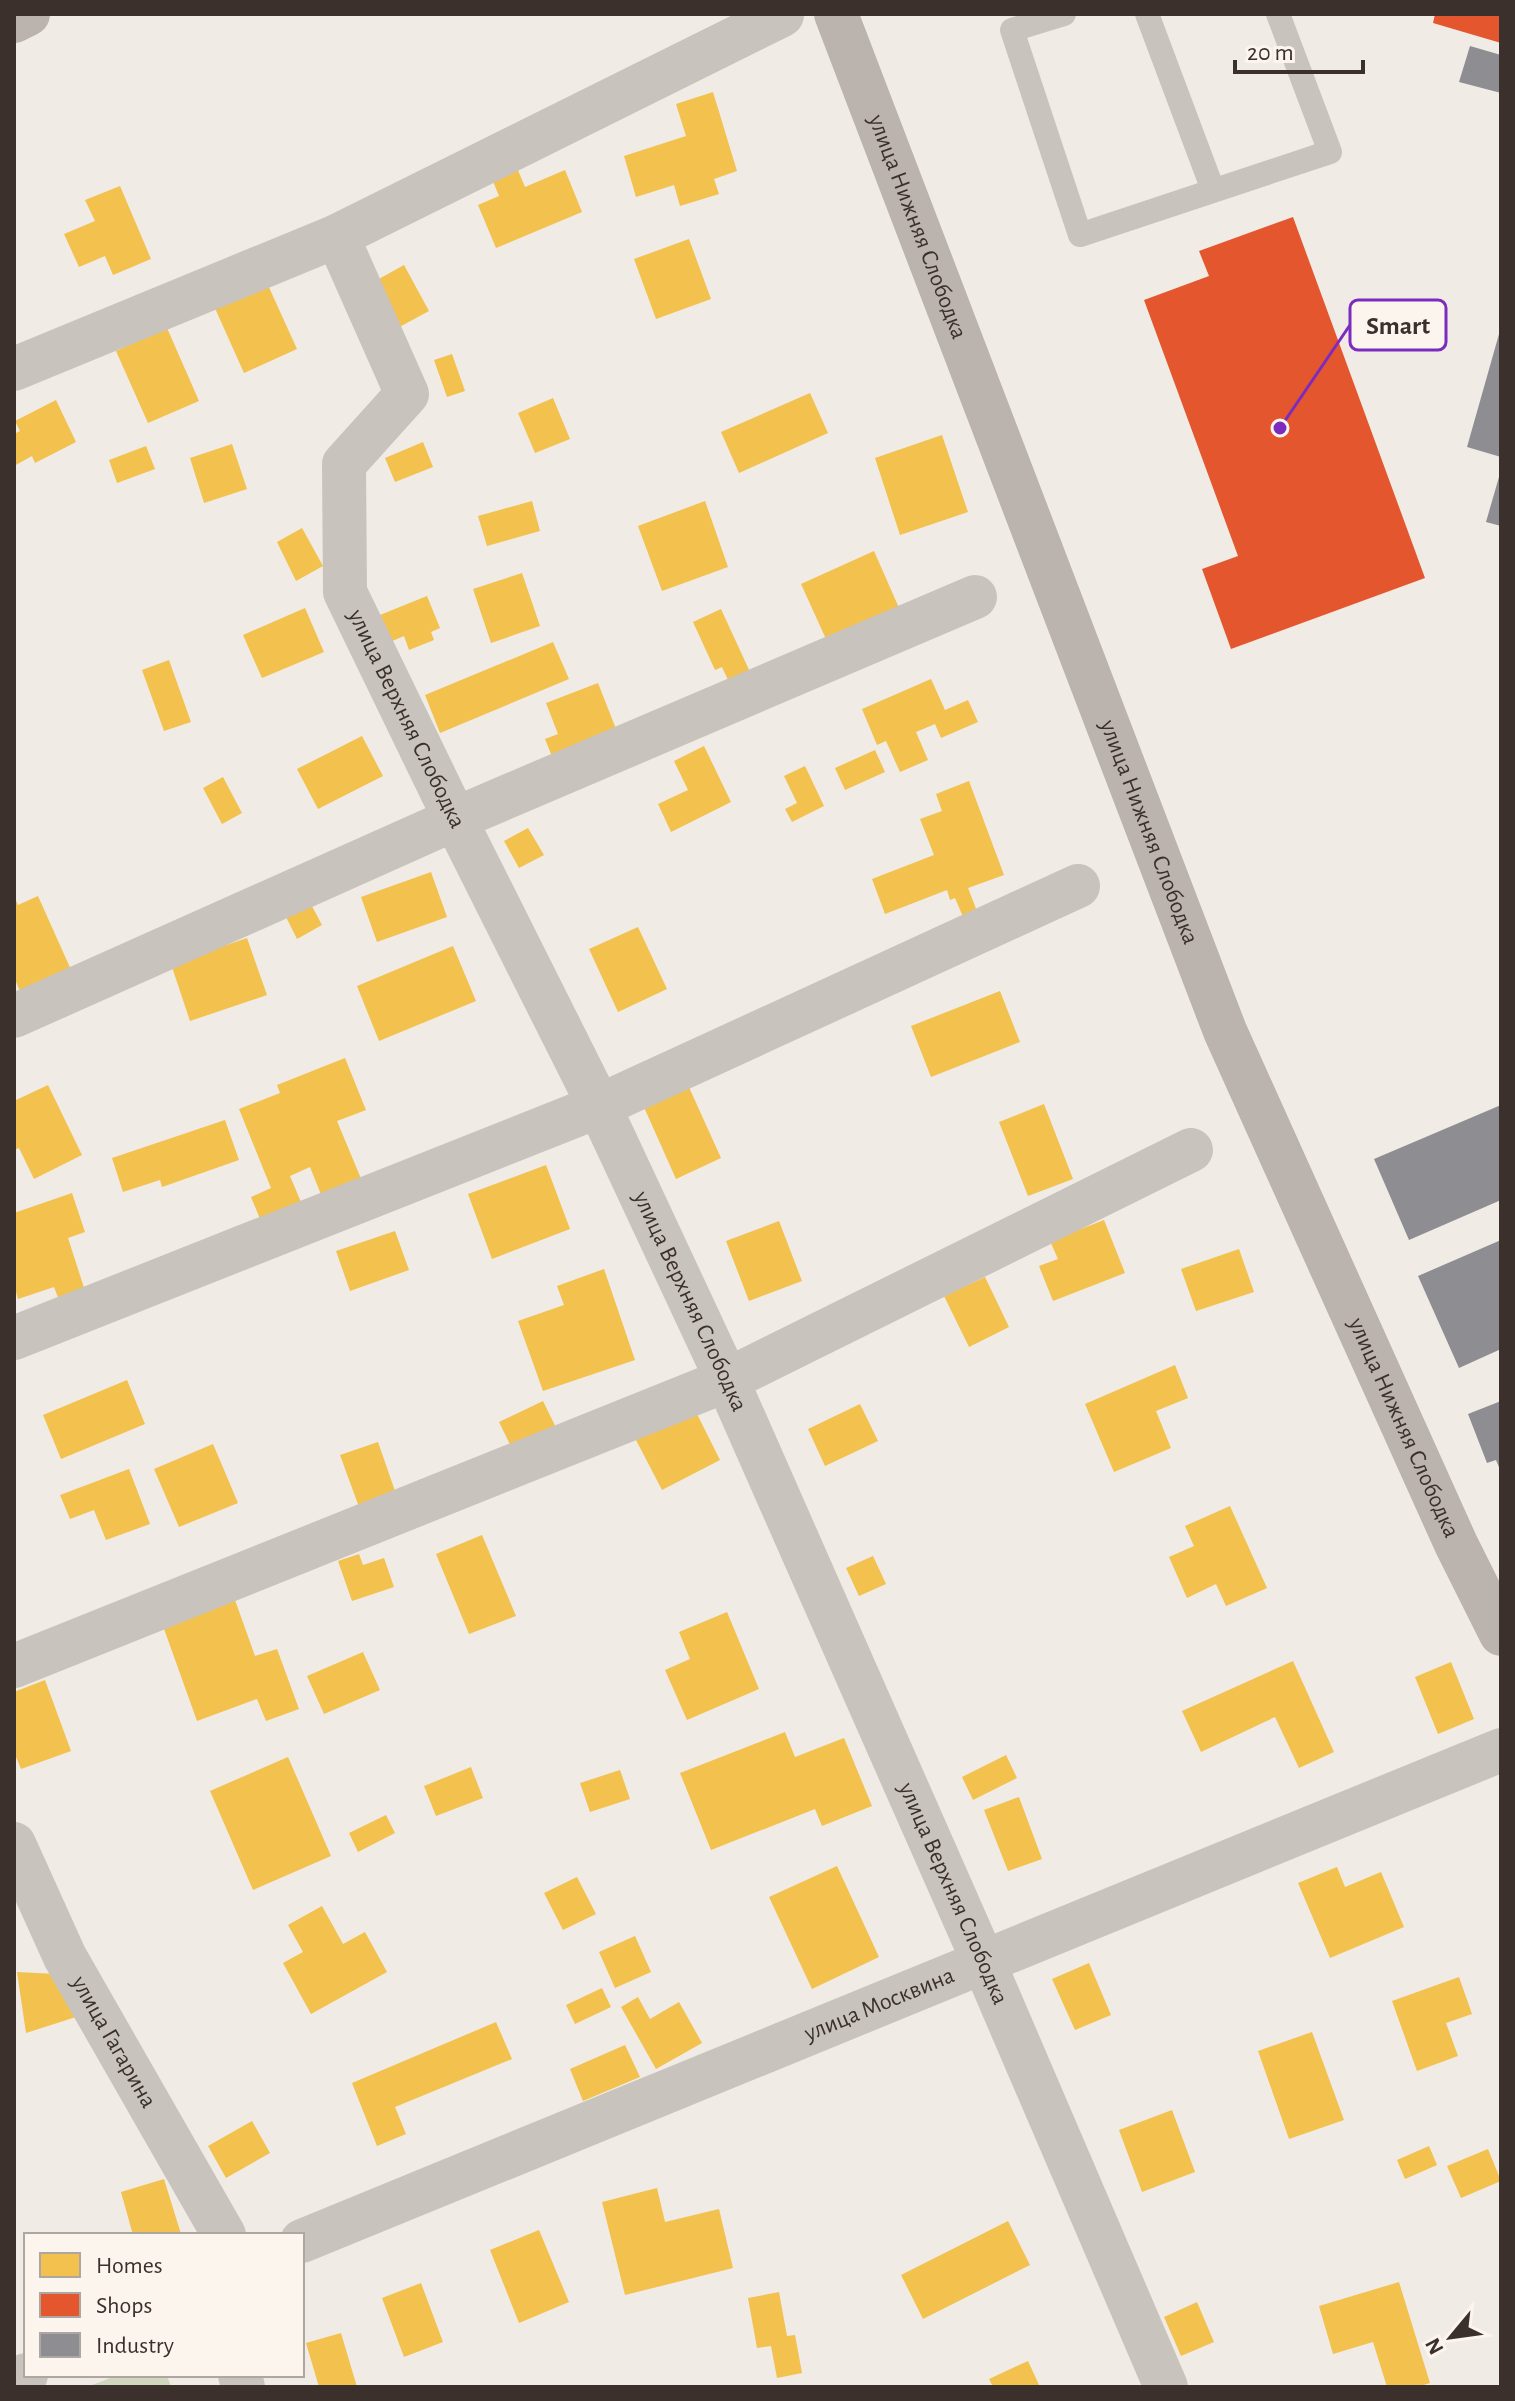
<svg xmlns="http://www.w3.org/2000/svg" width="1515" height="2401" viewBox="0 0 1515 2401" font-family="'Alegreya Sans',sans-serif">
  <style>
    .green { fill: #d1d6bf }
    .homes { fill: #f2c14e }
    .shops { fill: #e4572e }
    .industry { fill: #8d8d92 }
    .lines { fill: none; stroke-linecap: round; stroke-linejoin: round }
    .lane { stroke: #c9c3be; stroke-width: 24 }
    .street { stroke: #c9c3be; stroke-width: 44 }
    .secondary { stroke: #bab3ae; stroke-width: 44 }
    .labels { text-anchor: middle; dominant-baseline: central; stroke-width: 8; stroke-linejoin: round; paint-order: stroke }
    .street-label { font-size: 24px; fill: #3b302b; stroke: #fbf5ee }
    .leader { fill: none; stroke: #7b2cbf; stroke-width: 3 }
    .callout-dot { fill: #7b2cbf; stroke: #fbf5ee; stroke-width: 3 }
    .callout { fill: #fbf5ee; stroke: #7b2cbf; stroke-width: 3 }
    .callout-label { font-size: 26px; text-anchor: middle; font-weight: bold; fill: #3b302b }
  </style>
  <rect width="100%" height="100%" fill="#f0ebe5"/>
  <!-- green -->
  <path class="green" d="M118,2375H167L171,2387H87Z"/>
  <!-- homes -->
  <path class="homes" d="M713,92L737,171L714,179L719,194L680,206L674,185L636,197L624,156L686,136L676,104Z
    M515,163L525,187L565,170L582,212L496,248L478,205L499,196L490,174Z
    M120,186L151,259L113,275L105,256L79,267L64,234L95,221L85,200Z
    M689,239L711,299L656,319L634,259Z
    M404,265L429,311L392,331L368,285Z
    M267,283L297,349L244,373L214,306Z
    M167,328L199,401L148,423L116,351Z
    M452,354L465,391L447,397L434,360Z
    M810,393L828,433L739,473L721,432Z
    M553,398L570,439L535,453L518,413Z
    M56,400L76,442L35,463L32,456L14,466V434L20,431L15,421Z
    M942,435L968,512L900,535L875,458Z
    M423,442L433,467L395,482L385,458Z
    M232,444L247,489L204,503L190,458Z
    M146,446L155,469L117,483L109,460Z
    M532,501L540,531L487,546L478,516Z
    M705,501L728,567L662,591L638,526Z
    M302,528L323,566L296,581L277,542Z
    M874,551L903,617L831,650L801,584Z
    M522,573L540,626L491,643L473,589Z
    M427,596L440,628L431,632L434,640L409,650L404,636L390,642L380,615Z
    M305,608L324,652L262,678L243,635Z
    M721,609L756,685L735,695L722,667L715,670L693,622Z
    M553,642L569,679L440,733L425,695Z
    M169,660L191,722L164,731L142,670Z
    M931,679L945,710L968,700L978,722L941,738L935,724L916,732L928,760L900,772L886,741L877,745L862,709Z
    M598,683L618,734L553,759L545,739L558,734L546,703Z
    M362,736L383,776L318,809L297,769Z
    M704,746L731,802L671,832L658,804L688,790L674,761Z
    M875,750L885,772L845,790L835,768Z
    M805,766L824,806L792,822L785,809L797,803L784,776Z
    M223,777L242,813L222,824L203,788Z
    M969,781L1004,875L968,888L980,919L966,924L955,898L950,900L947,890L885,914L872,879L934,855L920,819L942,811L936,794Z
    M528,828L544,855L519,868L504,841Z
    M431,872L447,917L377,942L361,897Z
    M306,895L322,925L297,939L282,909Z
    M14,896L18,905L38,896L76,981L22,996L14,977Z
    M638,927L667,989L618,1012L589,949Z
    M247,938L267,995L190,1021L171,964Z
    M453,946L476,1001L379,1041L357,986Z
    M1000,991L1020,1042L931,1077L911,1026Z
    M345,1058L366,1110L337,1121L362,1181L322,1197L310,1167L290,1176L306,1214L265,1231L251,1197L271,1188L239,1109L280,1093L277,1085Z
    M48,1085L82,1155L34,1179L19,1148L14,1150V1101Z
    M688,1085L721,1158L676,1179L643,1105Z
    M1044,1104L1073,1179L1028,1196L999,1122Z
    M225,1120L239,1160L162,1187L160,1180L123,1192L112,1158Z
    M546,1165L570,1229L492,1259L468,1194Z
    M72,1193L85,1232L68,1238L87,1297L61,1305L54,1287L18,1299L14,1285V1213Z
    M1104,1220L1125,1273L1053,1301L1039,1266L1058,1259L1050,1241Z
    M779,1221L802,1281L749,1301L726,1241Z
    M395,1231L409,1270L350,1291L336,1251Z
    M1239,1249L1254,1292L1196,1311L1181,1269Z
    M604,1269L635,1360L543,1391L518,1321L564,1305L557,1286Z
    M985,1277L1009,1327L969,1347L944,1296Z
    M1175,1365L1188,1398L1156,1411L1171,1448L1114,1472L1085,1404Z
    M127,1380L145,1424L61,1459L43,1415Z
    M543,1401L561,1438L517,1459L499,1422Z
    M860,1404L878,1441L825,1466L808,1429Z
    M695,1410L720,1460L662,1490L636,1440Z
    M378,1442L396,1494L359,1507L340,1455Z
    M213,1444L238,1503L179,1527L154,1469Z
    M129,1469L150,1524L106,1540L94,1510L70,1519L60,1495Z
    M1230,1506L1267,1588L1226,1606L1216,1584L1187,1598L1169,1557L1194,1546L1185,1526Z
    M482,1535L516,1616L469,1634L436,1554Z
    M359,1554L363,1565L384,1558L394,1587L352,1601L338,1561Z
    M873,1556L886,1584L859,1596L846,1568Z
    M235,1600L255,1656L277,1649L299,1709L266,1721L257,1699L197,1721L163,1626Z
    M727,1612L759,1689L687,1720L665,1670L690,1659L679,1632Z
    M363,1652L380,1690L324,1714L307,1676Z
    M1293,1661L1334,1752L1299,1768L1275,1717L1201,1752L1182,1711Z
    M1451,1662L1474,1719L1438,1734L1415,1677Z
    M45,1680L71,1751L21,1769L14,1752V1692Z
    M785,1732L795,1757L844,1738L872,1806L822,1826L815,1809L711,1850L680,1773Z
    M1006,1755L1017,1778L973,1800L962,1777Z
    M288,1757L331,1856L253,1890L210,1791Z
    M471,1767L483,1798L436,1816L424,1786Z
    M620,1770L630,1799L590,1812L580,1783Z
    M1019,1797L1042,1859L1008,1871L984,1810Z
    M386,1815L395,1833L358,1852L349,1833Z
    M837,1866L879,1957L812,1989L769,1897Z
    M1337,1867L1345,1887L1381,1872L1404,1927L1330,1958L1298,1883Z
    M577,1877L596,1914L563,1930L544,1893Z
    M322,1906L343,1944L365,1932L387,1972L311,2014L283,1963L303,1952L288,1925Z
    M635,1936L651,1972L615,1988L599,1952Z
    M1089,1963L1111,2015L1075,2030L1052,1979Z
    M17,1972L57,1974L76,2017L26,2033Z
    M1459,1977L1472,2014L1446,2023L1458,2056L1417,2071L1392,2001Z
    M602,1988L611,2007L575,2024L566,2005Z
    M638,1997L650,2019L679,2002L702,2043L656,2069L621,2007Z
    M496,2022L512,2059L395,2107L406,2134L377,2146L352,2083Z
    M1312,2032L1344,2120L1289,2139L1258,2051Z
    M625,2045L640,2077L583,2101L570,2069Z
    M1172,2110L1195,2172L1142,2192L1119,2130Z
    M252,2121L270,2153L226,2178L208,2146Z
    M1429,2146L1437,2165L1405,2179L1397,2160Z
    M1488,2149L1501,2181L1461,2198L1447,2166Z
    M164,2179L181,2234L133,2235L121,2192Z
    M657,2188L665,2222L719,2209L733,2268L625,2295L602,2202Z
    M1008,2221L1030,2265L923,2319L901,2275Z
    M539,2230L569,2302L519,2323L490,2250Z
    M1399,2282L1430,2383L1417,2387H1387L1373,2342L1333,2354L1319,2306Z
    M421,2283L443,2342L404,2357L382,2298Z
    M779,2292L787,2336L795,2335L802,2373L777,2378L771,2346L757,2348L748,2298Z
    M1197,2302L1214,2342L1181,2356L1164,2317Z
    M341,2333L357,2387H319L306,2343Z
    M1028,2361L1040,2387H993L989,2379Z"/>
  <!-- shops -->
  <path class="shops" d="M1435,14H1501V43L1433,23Z
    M1293,217L1425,578L1231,649L1202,569L1238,556L1144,300L1209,276L1199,251Z"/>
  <!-- industry -->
  <path class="industry" d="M1470,46L1501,55V93L1459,82Z
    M1501,327V457L1467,447Z
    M1501,470V526L1486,522Z
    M1501,1105V1200L1409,1240L1374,1159Z
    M1501,1240V1349L1459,1368L1418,1276Z
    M1501,1401V1472L1496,1460L1487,1463L1468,1414Z"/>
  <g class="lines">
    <!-- lane -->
    <path class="lane" d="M1064,14L1012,30L1080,235L1330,152L1278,14
      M1147,14L1213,190"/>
    <!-- street -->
    <g class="street">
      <path id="s1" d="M337,236L407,394L344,464L345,592L455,819L599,1106L727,1380L984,1963L1166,2387"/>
      <path d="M14,369L337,236L782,15"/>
      <path d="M14,1016L455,819L975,597"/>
      <path d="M14,1338L599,1106L1078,886"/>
      <path d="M14,1666L727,1380L1191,1150"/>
      <path id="s2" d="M14,1844L65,1957L224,2235"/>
      <path id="s3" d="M302,2241L1501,1750"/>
      <path d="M240,2375L243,2387"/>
      <path d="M14,2380L26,2375"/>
    </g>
    <!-- secondary -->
    <g class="secondary">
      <path id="s4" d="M836,14L1225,1031L1456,1544L1501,1634"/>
      <path d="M14,21L28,14"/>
    </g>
  </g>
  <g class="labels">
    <!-- street labels -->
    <g class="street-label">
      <text stroke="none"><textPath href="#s4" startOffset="228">улица Нижняя Слободка</textPath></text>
      <text stroke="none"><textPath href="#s1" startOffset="536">улица Верхняя Слободка</textPath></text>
      <text stroke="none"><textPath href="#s4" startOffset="876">улица Нижняя Слободка</textPath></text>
      <text stroke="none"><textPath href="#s1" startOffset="1184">улица Верхняя Слободка</textPath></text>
      <text stroke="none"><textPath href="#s4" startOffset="1524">улица Нижняя Слободка</textPath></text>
      <text stroke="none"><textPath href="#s1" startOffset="1832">улица Верхняя Слободка</textPath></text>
      <text stroke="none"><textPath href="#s3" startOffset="624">улица Москвина</textPath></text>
      <text stroke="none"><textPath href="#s2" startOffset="222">улица Гагарина</textPath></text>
    </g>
  </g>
  <!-- callouts -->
  <path class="leader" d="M1280 428L1350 325"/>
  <circle class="callout-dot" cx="1280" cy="428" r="8"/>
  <rect class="callout" x="1350" y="300" width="96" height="50" rx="8"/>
  <g class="callout-label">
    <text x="1398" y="334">Smart</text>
  </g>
  <!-- border -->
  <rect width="1515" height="2401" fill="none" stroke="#3b302b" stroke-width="32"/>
  <!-- legend -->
  <rect x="24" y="2233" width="280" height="144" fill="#fbf5ee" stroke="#aea6a0" stroke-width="2"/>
  <rect x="40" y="2253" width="40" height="24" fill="#f2c14e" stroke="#aea6a0" stroke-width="2"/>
  <text x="96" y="2273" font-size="24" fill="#3b302b">Homes</text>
  <rect x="40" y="2293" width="40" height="24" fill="#e4572e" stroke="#aea6a0" stroke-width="2"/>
  <text x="96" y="2313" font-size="24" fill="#3b302b">Shops</text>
  <rect x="40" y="2333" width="40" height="24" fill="#8d8d92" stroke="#aea6a0" stroke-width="2"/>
  <text x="96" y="2353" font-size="24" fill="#3b302b">Industry</text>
  <!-- north arrow -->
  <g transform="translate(1451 2337) rotate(241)" stroke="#fbf5ee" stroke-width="6" paint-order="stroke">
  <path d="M0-6L14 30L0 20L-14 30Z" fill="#3b302b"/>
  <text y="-12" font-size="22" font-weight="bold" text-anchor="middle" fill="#3b302b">N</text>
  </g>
  <!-- scale -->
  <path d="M1235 60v12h128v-12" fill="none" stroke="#3b302b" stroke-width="4"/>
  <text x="1247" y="60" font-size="24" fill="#3b302b" stroke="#fbf5ee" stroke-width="6" paint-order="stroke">20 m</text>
</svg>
